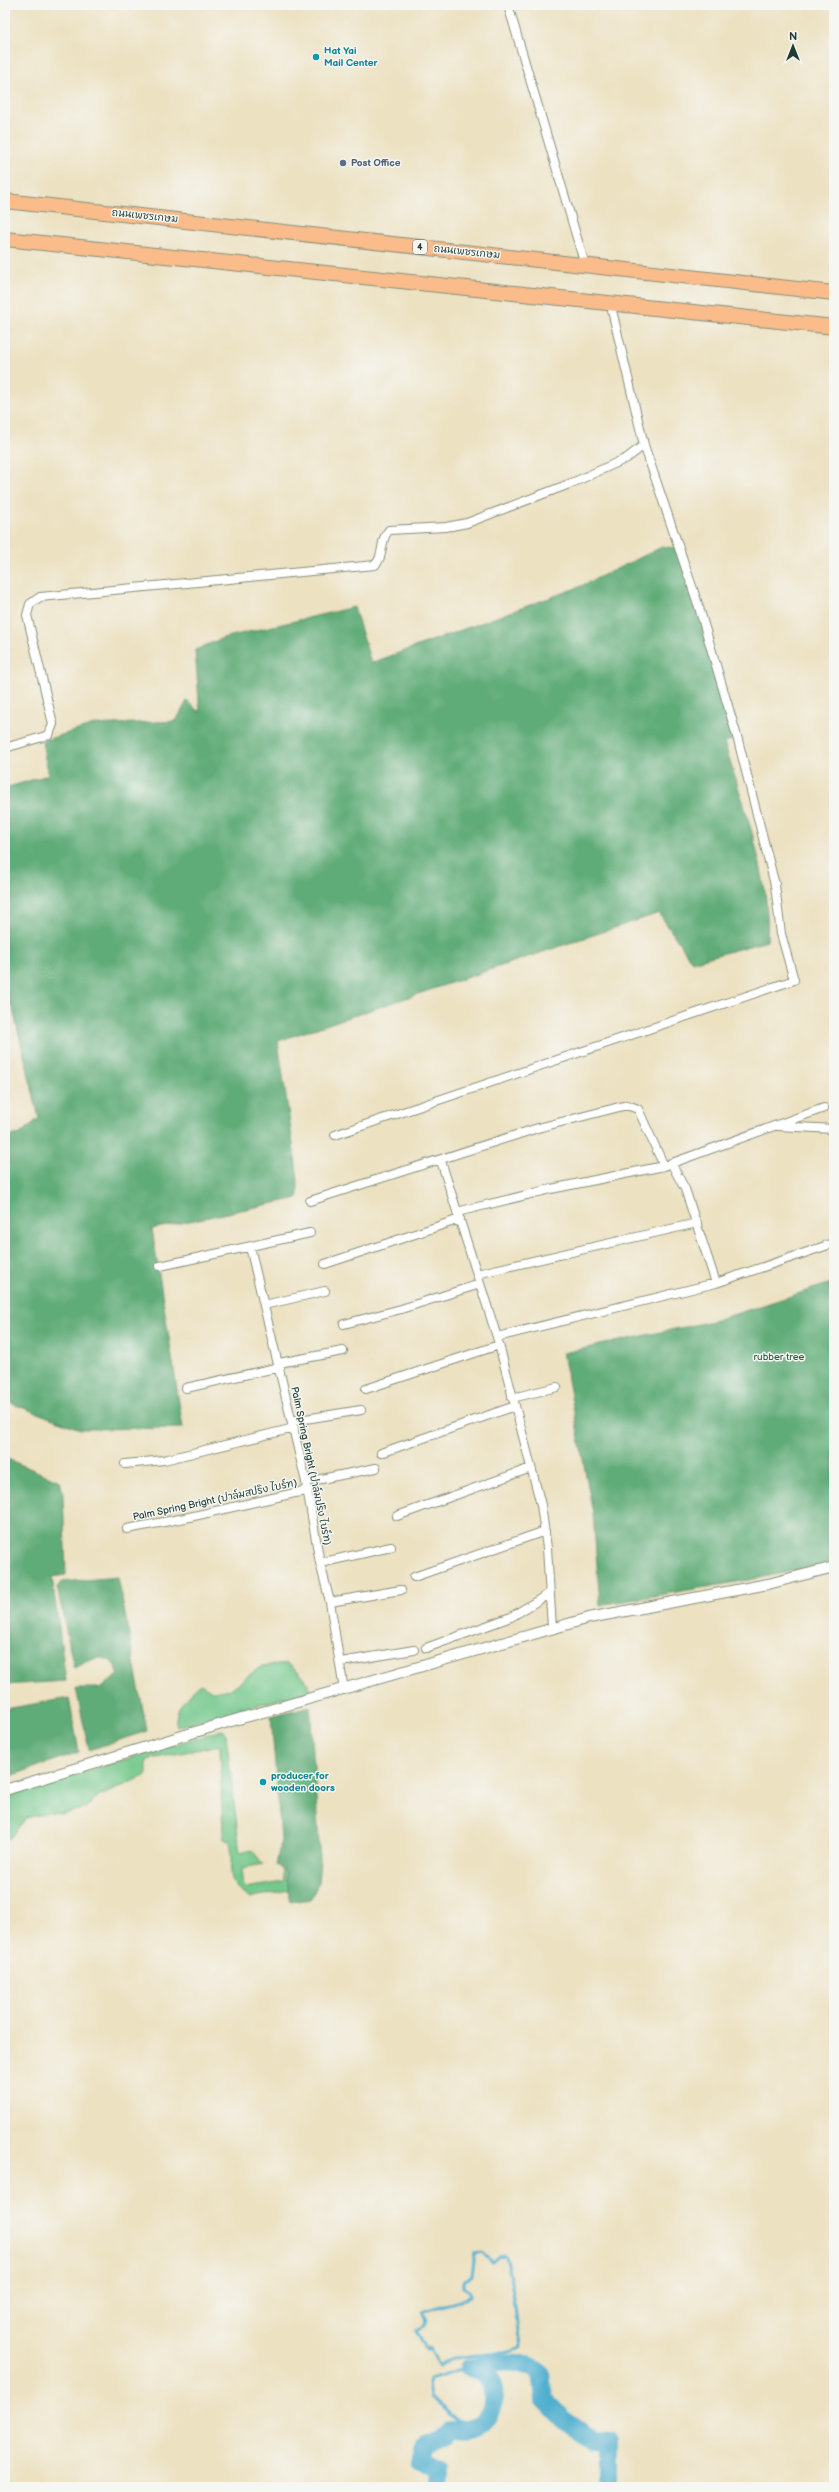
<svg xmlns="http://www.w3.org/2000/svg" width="839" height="2492" viewBox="0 0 839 2492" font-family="'Balsamiq Sans','Playpen Sans Thai',sans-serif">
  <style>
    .green { fill: #75c88c; stroke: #4a8260 }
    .forest { fill: #60ac78; stroke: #407456 }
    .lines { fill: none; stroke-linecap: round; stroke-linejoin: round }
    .stream { stroke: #50afcf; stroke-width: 3 }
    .river { stroke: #50afcf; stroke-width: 18 }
    .minor-casing { stroke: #868f7a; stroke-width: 10 }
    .tertiary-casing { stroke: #868f7a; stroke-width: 12 }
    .trunk-casing { stroke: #868f7a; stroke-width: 16 }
    .minor { stroke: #fff; stroke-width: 8 }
    .tertiary { stroke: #fff; stroke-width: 10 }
    .trunk { stroke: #f9bc8a; stroke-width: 14 }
    .culture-dot { fill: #0f9aa8; stroke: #f6f6f2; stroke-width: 1.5 }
    .service-dot { fill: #5c6f8a; stroke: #f6f6f2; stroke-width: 1.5 }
    .labels { text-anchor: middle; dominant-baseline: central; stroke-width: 3; stroke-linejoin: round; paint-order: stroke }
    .shield { fill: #f6f6f2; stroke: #60746d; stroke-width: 1 }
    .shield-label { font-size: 9px; font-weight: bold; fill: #1f3d34 }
    .culture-label { font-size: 10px; font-weight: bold; fill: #0d838f; stroke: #f6f6f2; text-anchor: start }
    .service-label { font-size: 10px; font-weight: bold; fill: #4e5e75; stroke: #f6f6f2; text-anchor: start }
    .street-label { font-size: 10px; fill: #1f3d34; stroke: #f6f6f2 }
    .park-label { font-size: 10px; fill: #34604a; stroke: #f6f6f2 }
  </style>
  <rect width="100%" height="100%" fill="#f6f6f2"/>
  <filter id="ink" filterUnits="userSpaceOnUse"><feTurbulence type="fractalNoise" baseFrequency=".025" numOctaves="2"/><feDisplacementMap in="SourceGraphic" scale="8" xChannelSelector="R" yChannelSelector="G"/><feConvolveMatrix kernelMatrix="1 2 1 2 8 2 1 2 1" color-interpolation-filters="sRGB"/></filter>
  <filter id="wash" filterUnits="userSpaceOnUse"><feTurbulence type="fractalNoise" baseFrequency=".012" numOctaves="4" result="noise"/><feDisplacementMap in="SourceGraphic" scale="16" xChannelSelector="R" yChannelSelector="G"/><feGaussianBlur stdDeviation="0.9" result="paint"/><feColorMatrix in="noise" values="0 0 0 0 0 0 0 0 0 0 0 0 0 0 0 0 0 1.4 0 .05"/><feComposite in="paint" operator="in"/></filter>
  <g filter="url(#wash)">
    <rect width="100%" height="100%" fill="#ece1c1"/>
    <!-- green -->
    <path class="green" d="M287,1663L305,1678L310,1691L176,1727C174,1707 187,1696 201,1684L212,1691L229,1690L262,1666Z
      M222,1730L226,1734L240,1853L252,1850L263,1864L242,1868L244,1888L284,1882L282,1869L286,1872L289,1890L249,1898C221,1880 235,1867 230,1841L223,1837L220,1745L147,1760V1775L100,1796L85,1808L64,1814L48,1813L26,1818L11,1837L5,1841V1796Z"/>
    <!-- forest -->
    <path class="forest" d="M662,547L682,548L734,740L724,742C742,803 772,877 767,941L692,962L659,913L278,1041L298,1179V1198L152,1229L183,1428L80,1429L5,1401V1137L20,1134L39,1118L12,1005L5,1006V788L48,775L42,741L94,725L176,721L187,701L200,713L195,650L223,638L354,607L371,663L579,587Z
      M834,1282V1562L760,1578L600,1605L593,1513L563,1353L717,1320Z
      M5,1458L60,1481L63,1493L66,1575L52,1577L66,1681L5,1685Z
      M118,1577L147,1731L89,1750L76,1688H100L119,1675C111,1649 92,1658 74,1668L57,1587L62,1582Z
      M69,1698L79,1752L5,1778V1709Z
      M310,1706L320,1860L318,1883L311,1899L290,1902L286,1872L276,1865L281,1840L271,1716Z"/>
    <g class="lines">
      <!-- stream -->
      <path class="stream" d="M482,2253L492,2262L499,2256L505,2255L513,2291L520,2347C494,2359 467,2350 439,2365L429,2348L427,2351L416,2331L424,2326L426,2321L422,2312C434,2306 465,2302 472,2295L464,2287V2281L471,2275L474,2254Z
        M461,2369L473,2372L485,2387C488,2412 484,2420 459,2422L430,2397L428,2384L430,2379Z"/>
      <!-- river -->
      <path class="river" d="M469,2368C493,2363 520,2357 541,2373L544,2399L563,2419L595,2441L609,2442V2487
        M439,2487L440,2470L423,2460L427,2445L444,2438L451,2430C461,2431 470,2432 478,2427C491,2419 503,2389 489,2377C484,2373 475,2371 469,2368"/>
    </g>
  </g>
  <g filter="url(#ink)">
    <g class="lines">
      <defs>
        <path id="minor" d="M508,5L585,265
          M5,748L49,735L53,724L27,615L30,604L40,597L375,565C385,556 379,540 389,530L446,527L467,523L572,483L627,458L644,445
          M778,1126L834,1129
          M335,1135L794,980L781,934L775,885L738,740L698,604L644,445L610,302
          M441,1161L497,1337L541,1505L547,1548L552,1628
          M671,1163L685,1189L716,1283
          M310,1201L538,1128L627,1105L638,1109L664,1166
          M457,1212L551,1189L664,1166L824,1108
          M250,1247L306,1482L320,1563L330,1602L344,1690
          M325,1264L460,1219
          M160,1266L310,1233
          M477,1274L697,1223
          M264,1305L325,1291
          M344,1324L401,1309L480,1284
          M497,1337L716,1283L834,1243
          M279,1363L343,1351
          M186,1388L280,1367
          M366,1389L499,1345
          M512,1398L557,1387
          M293,1421L361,1410
          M381,1453L515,1406
          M125,1464L164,1460L294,1428
          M306,1482L376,1468
          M397,1516L531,1468
          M127,1529L185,1518L308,1490
          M320,1563L391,1547
          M414,1577L545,1531
          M330,1602L401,1590
          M426,1648L511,1617L550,1593
          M341,1662L414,1650"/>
        <path id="tertiary" d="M5,1790L228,1722L589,1618L768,1584L834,1567"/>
        <path id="trunk" d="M5,201L834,293
          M5,239L834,327"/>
      </defs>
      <!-- minor casing -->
      <use href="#minor" class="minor-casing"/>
      <!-- tertiary casing -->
      <use href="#tertiary" class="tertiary-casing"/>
      <!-- trunk casing -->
      <use href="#trunk" class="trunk-casing"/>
      <!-- minor -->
      <use href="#minor" class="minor"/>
      <!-- tertiary -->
      <use href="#tertiary" class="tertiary"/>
      <!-- trunk -->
      <use href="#trunk" class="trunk"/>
    </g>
  </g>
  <!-- markers -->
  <g class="culture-dot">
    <circle cx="316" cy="57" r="4"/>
    <circle cx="263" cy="1782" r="4"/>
  </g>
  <circle class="service-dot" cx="343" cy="163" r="4"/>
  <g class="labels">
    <!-- shield labels -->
    <rect class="shield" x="413" y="240" width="14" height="14" rx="3"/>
    <g class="shield-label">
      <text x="420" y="247">4</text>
    </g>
    <!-- culture labels -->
    <g class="culture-label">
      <text x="324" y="51">Hat Yai<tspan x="324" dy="12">Mail Center</tspan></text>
      <text x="271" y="1776">producer for<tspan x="271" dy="12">wooden doors</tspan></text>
    </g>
    <!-- service labels -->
    <g class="service-label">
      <text x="351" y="163">Post Office</text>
    </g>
    <!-- street labels -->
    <g class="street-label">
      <text transform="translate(145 216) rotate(6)">ถนนเพชรเกษม</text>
      <text transform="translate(467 252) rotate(6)">ถนนเพชรเกษม</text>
      <text transform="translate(311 1466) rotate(78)">Palm Spring Bright (ปาล์มปริง ไบร์ท)</text>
      <text transform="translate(215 1500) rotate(-12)">Palm Spring Bright (ปาล์มสปริง ไบร์ท)</text>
    </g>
    <!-- park labels -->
    <g class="park-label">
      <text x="779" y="1357">rubber tree</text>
    </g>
  </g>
  <!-- margin -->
  <rect width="839" height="2492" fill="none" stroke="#f6f6f2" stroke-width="20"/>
  <!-- north arrow -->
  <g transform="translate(793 46)" stroke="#f6f6f2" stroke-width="3" paint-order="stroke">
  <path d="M0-3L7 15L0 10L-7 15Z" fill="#1f3d34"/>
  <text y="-6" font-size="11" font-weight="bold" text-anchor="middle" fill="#1f3d34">N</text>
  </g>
</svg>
